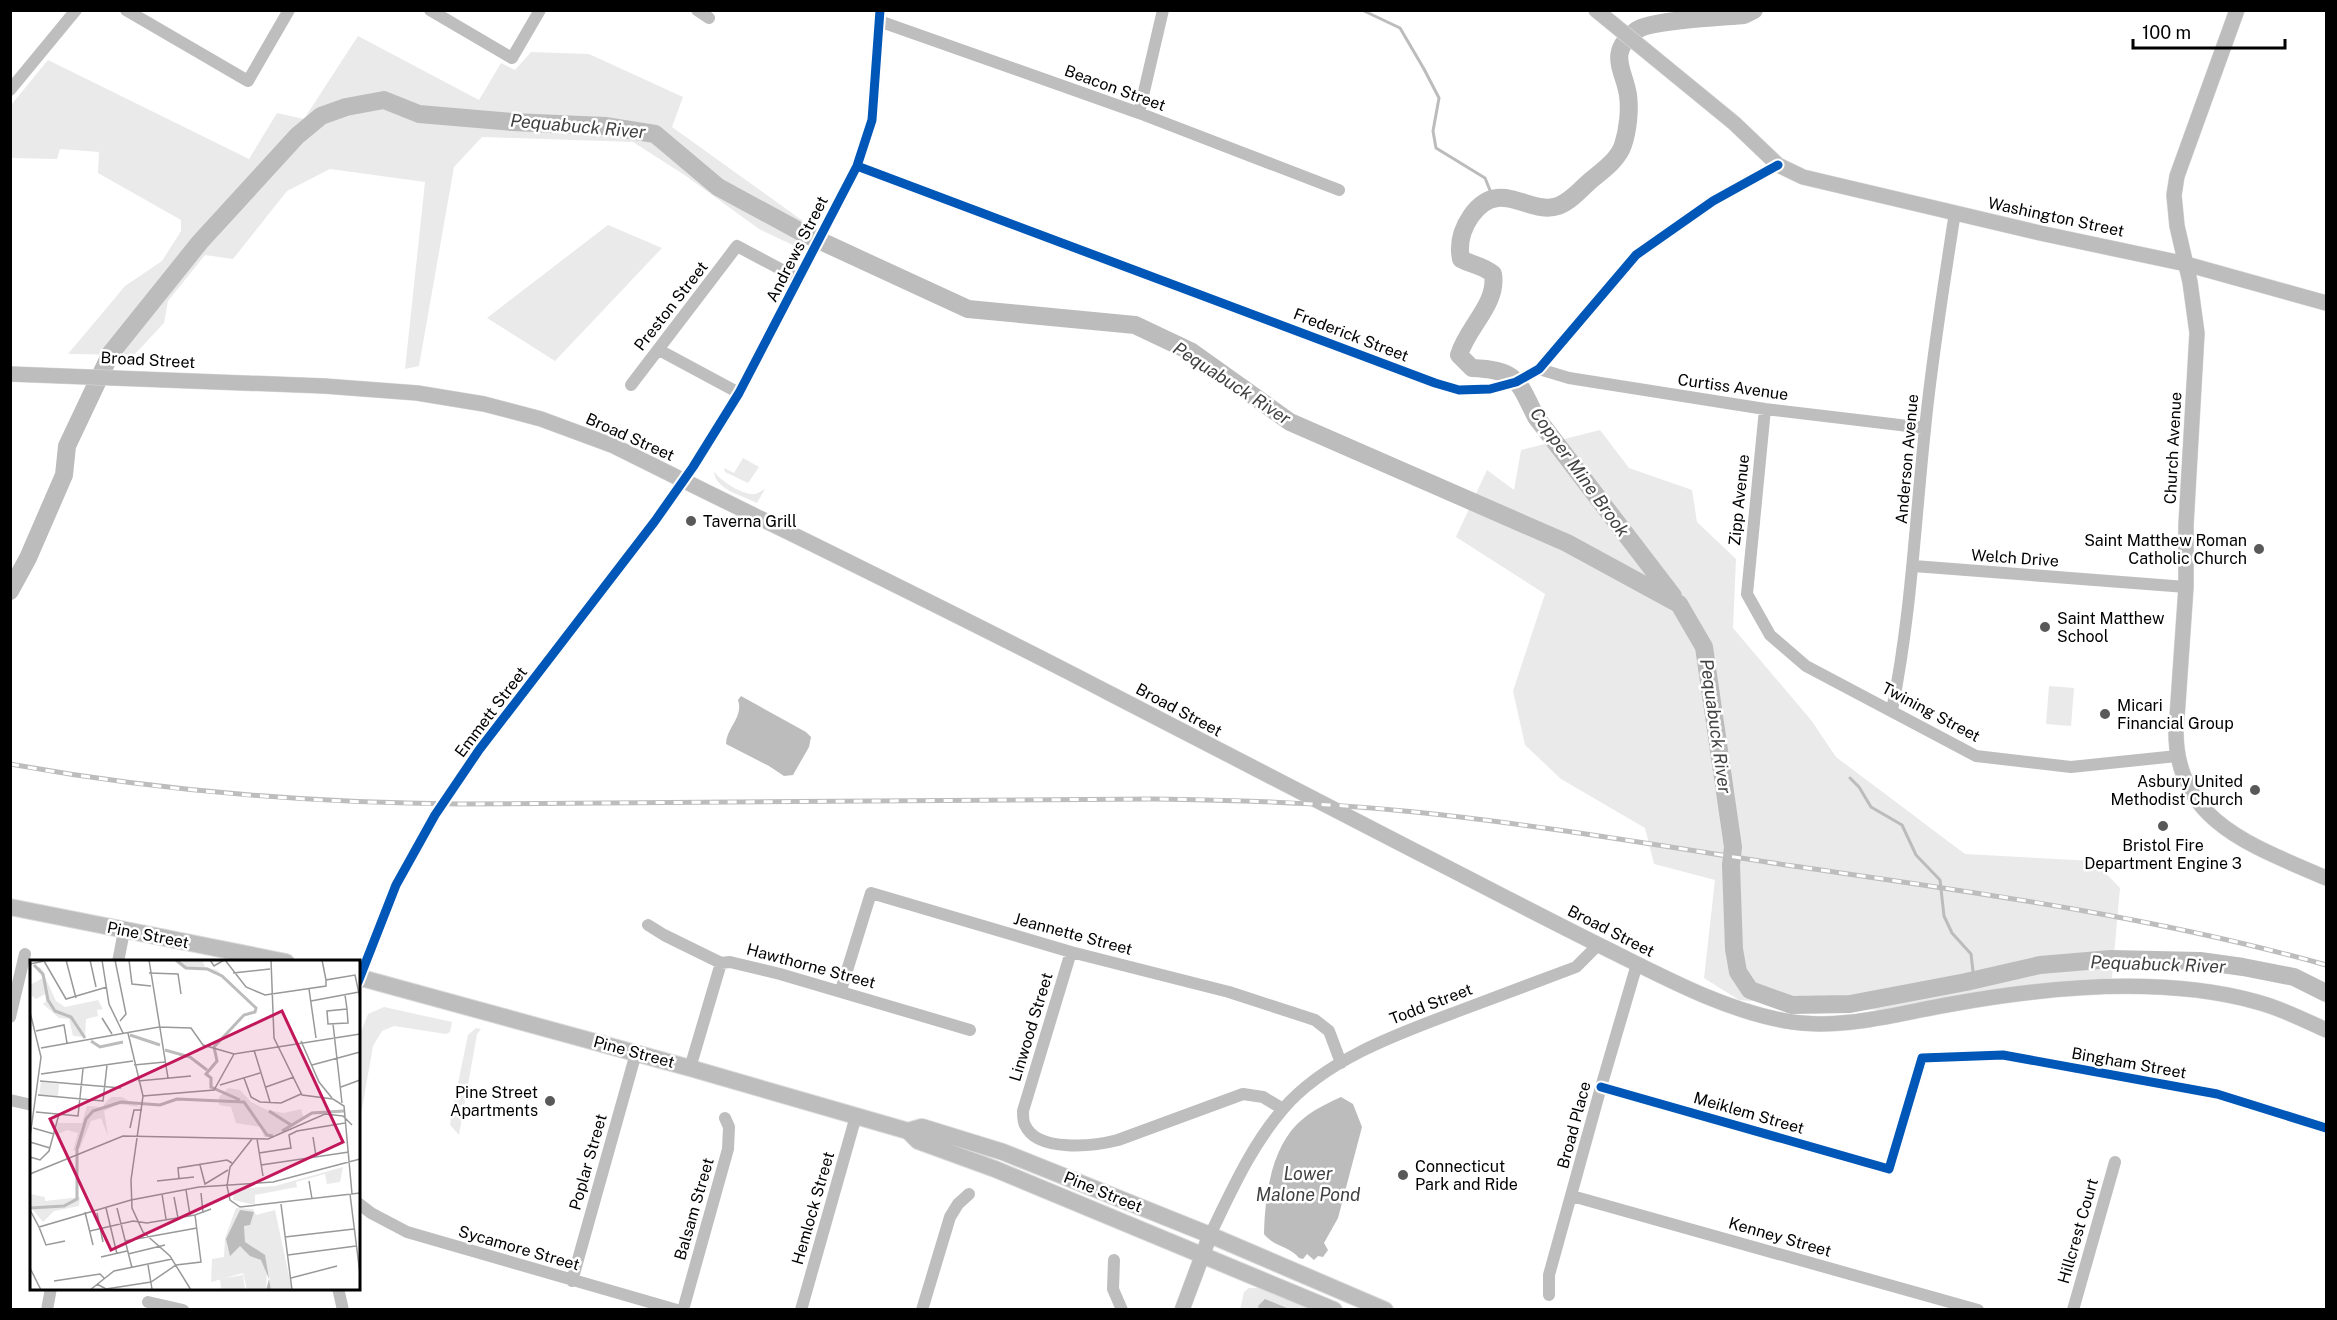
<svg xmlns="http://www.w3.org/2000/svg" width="2337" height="1320" viewBox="0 0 2337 1320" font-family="'Public Sans',sans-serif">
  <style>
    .green { fill: #eaeaea }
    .water { fill: #bcbcbc }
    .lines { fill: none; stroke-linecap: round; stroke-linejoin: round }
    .stream { stroke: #bcbcbc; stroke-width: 3 }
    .river { stroke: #bcbcbc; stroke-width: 18 }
    .major-casing { stroke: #dbdbdb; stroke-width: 16 }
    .highway-casing { stroke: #dbdbdb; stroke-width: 18 }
    .minor { stroke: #bebebe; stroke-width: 12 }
    .major { stroke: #bdbdbd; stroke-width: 15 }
    .highway { stroke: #bdbdbd; stroke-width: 16 }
    .rail-casing { stroke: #bdbdbd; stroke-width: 5 }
    .rail { stroke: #fff; stroke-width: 3; stroke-dasharray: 9; stroke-linecap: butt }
    .cycleway-casing { stroke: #fff; stroke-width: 13 }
    .cycleway { stroke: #0057b8; stroke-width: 9 }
    .poi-dot { fill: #595959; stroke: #fff; stroke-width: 2 }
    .labels { text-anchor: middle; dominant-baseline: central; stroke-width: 5; stroke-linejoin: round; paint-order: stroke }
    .street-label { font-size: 16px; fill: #000; stroke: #fff }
    .poi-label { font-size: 16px; fill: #000; stroke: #fff; text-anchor: start }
    .water-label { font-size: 18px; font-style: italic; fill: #414141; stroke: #fff }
    .inset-river { fill: none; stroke: #bcbcbc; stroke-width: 3 }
    .inset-road { fill: none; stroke: #999; stroke-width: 1.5 }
    .view { fill: #c2185b; fill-opacity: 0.15; stroke: #c2185b; stroke-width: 3 }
    .inset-edge { fill: none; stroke: #000; stroke-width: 3 }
  </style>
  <rect width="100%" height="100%" fill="#fff"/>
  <!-- green -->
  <path class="green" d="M358,36L479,100L501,63L515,70L531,52L589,54L683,97L672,127L803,221L797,247L759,229L686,176L633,142L482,137L454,167L419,366L405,369L425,182L330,169L287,191L233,259L205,255L168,301L164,323L134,355L68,354L125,286L162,261L181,231V220L98,173L99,152L60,149L57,159L11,158V105L48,60L249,159L277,113L304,119Z
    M608,225L662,248L555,361L487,318Z
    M1600,430L1629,468L1692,490L1697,522L1736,559L1733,628L1811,720L1836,757L1965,854L2094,861L2120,888L2112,978L1878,1010L1739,1000L1704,978L1715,880L1654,864L1645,828L1561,779L1525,745L1513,691L1545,594L1456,537L1487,470L1514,490L1521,450Z
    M743,458L759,467L748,483L725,472L724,468L734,473Z
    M714,471C719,480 740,493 751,494C757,495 760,491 765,489L757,503C743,496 714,489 714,471Z
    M2049,686L2074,688L2071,726L2046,724Z
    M384,1007L452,1022L450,1032L446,1034L394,1026L382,1031L373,1046L359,1126V1037L368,1014Z
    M476,1028L481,1029L477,1034L459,1135L450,1125L451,1117L468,1035Z
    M1249,1288H1258L1309,1309L1240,1310L1244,1292Z"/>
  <!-- water -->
  <path class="water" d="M741,696L806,732L811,737L809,747L793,775L784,776L769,766L726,744C726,728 744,717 738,700Z
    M1341,1097L1353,1104L1362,1127L1338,1218L1324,1243L1328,1250L1323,1257L1318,1256L1314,1260L1307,1254L1303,1259L1299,1258C1290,1246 1274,1247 1264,1234C1265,1195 1271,1144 1304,1118C1315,1109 1328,1103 1341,1097Z
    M1265,1299L1289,1309H1259L1258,1306Z"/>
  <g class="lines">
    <!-- stream -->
    <path class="stream" d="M1362,10L1400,28L1424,69L1439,98L1433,131L1436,148L1485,178L1494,200
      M1850,778L1859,787L1871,807L1902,825L1916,855L1940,880L1944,916L1952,933L1971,954L1974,980"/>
    <!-- river -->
    <path class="river" d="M10,591L28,558L64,475L67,446L111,353L200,242L297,136L321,116L346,107L384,100L419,114L512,122L605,126L655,134L718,187L801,232L968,309L1135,325L1192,352L1290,422L1567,543L1679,604L1704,647L1733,847L1731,865L1734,949L1738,972L1750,990L1792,1005L1850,1004L1966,982L2040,965L2111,959L2200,961L2243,967L2294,977L2326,993
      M1673,596L1536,417C1517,379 1517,370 1472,368L1459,355C1467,327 1498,304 1493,274C1480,264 1474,266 1461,259C1458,244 1462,229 1471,216C1499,176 1529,216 1558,206C1570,202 1581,189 1590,181C1602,171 1618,160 1623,145C1628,130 1630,110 1628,95C1624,69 1606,53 1637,30C1651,20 1723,17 1744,15L1754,10"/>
    <defs>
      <path id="major" d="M1596,10L1734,123L1778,165L1803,177L2040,233L2186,264L2326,303
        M2237,10L2177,176L2174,195L2177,226L2190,282L2197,333L2186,525V587L2176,732C2176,823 2256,847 2326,878
        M10,374L324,386L417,393L484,404L541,419L614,446C778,528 944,607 1107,692C1209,745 1311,798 1413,850C1480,884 1546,919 1613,952C1667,979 1725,1010 1786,1021C1841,1031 1898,1013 1952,1004C2046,987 2164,976 2257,1002C2281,1008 2304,1020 2326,1030
        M1182,1310L1210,1235"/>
      <path id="highway" d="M10,907L286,962
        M358,977L690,1068L908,1131L918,1141L995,1169L1334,1310
        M908,1131L922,1127L1003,1152L1210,1235L1385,1310"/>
    </defs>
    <!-- major casing -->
    <use href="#major" class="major-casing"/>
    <!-- highway casing -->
    <use href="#highway" class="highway-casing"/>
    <!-- minor -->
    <path class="minor" d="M126,10L248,81L289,10
      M430,10L512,58L540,10
      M697,10L709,18
      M879,21L1139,113L1339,190
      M10,90L76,10
      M1139,113L1163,10
      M857,166L1435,383L1459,390L1490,389L1516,382L1539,369L1636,255L1713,201L1778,165
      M659,350L739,393
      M1539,369L1569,378L1765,409L1925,428
      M631,385L737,246L799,279
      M1765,409L1747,594L1770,635L1806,666L1976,756L2071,767L2177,756
      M1914,566L2186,587
      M1892,710C1911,617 1915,523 1925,429C1932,357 1944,284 1955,212
      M648,925L664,935L721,963L730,962L780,974L970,1030
      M1071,952L1023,1111C1023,1115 1023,1122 1025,1125C1037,1153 1095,1146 1118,1140L1243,1094L1263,1097L1283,1109
      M118,962L124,931
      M358,982L396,885L435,815L479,750L655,521L693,467L739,393L857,166L872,120L880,10
      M841,990L871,893L1071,952L1229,992L1315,1020L1329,1031L1341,1063
      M10,1017L25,954
      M690,1068L721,963
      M1601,1087L1889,1169L1922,1058L2003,1055L2217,1094L2326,1128
      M10,1100L32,1105
      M1572,1196L1978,1310
      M358,1203L371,1213L407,1232L677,1310
      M1210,1235C1231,1192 1251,1146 1283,1109C1325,1060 1397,1034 1456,1012C1496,997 1536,982 1576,967L1598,945
      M1114,1260L1113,1289L1122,1310
      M572,1281L636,1053
      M338,1288L343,1310
      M1549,1295V1275L1601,1087L1637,964
      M148,1302L183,1310
      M47,1310L51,1288
      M683,1310L728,1149L729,1127L725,1118
      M801,1310L856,1116
      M922,1310L950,1217L958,1204L969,1194
      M2073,1310L2115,1162"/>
    <!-- major -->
    <use href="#major" class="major"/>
    <!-- highway -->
    <use href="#highway" class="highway"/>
    <defs>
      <path id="rail" d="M10,764C159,791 309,803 460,804L1153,799C1240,800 1328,803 1415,812C1542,825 1667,847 1793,866C1972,892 2152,916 2326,965"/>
    </defs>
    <!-- rail casing -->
    <use href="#rail" class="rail-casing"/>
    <!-- rail -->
    <use href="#rail" class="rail"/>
    <defs>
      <path id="cycleway" d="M857,166L1435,383L1459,390L1490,389L1516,382L1539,369L1636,255L1713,201L1778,165
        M358,982L396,885L435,815L479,750L655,521L693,467L739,393L857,166L872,120L880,10
        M1601,1087L1889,1169L1922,1058L2003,1055L2217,1094L2326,1128"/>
    </defs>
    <!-- cycleway casing -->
    <use href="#cycleway" class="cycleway-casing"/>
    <!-- cycleway -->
    <use href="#cycleway" class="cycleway"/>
  </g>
  <!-- markers -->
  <g class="poi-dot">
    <circle cx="691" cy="521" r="6"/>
    <circle cx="2259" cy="549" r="6"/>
    <circle cx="2045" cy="627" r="6"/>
    <circle cx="2105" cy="714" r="6"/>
    <circle cx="2255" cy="790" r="6"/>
    <circle cx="2163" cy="826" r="6"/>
    <circle cx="550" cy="1101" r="6"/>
    <circle cx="1403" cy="1175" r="6"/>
  </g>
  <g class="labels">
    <!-- street labels -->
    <g class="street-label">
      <text transform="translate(1115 88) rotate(20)">Beacon Street</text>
      <text transform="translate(2056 217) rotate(12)">Washington Street</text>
      <text transform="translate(797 249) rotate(-63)">Andrews Street</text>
      <text transform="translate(671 306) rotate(-52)">Preston Street</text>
      <text transform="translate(1351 335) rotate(21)">Frederick Street</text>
      <text transform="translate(148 360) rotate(3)">Broad Street</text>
      <text transform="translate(1733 387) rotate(8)">Curtiss Avenue</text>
      <text transform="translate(630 437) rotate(24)">Broad Street</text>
      <text transform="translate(2173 448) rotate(-87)">Church Avenue</text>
      <text transform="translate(1907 459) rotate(-85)">Anderson Avenue</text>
      <text transform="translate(1739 500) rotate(-84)">Zipp Avenue</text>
      <text transform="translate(2015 558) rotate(4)">Welch Drive</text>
      <text transform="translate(1179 710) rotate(28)">Broad Street</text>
      <text transform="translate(491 712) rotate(-53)">Emmett Street</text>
      <text transform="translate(1931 712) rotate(28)">Twining Street</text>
      <text transform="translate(1611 931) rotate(27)">Broad Street</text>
      <text transform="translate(1073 934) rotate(15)">Jeannette Street</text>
      <text transform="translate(148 935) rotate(11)">Pine Street</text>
      <text transform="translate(811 966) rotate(15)">Hawthorne Street</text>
      <text transform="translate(1431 1004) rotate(-21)">Todd Street</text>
      <text transform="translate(1031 1027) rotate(-73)">Linwood Street</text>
      <text transform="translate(634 1052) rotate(15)">Pine Street</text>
      <text transform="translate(2129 1063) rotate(10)">Bingham Street</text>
      <text transform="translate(1749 1113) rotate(16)">Meiklem Street</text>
      <text transform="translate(1574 1125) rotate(-75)">Broad Place</text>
      <text transform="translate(588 1162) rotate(-74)">Poplar Street</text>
      <text transform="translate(1103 1192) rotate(22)">Pine Street</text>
      <text transform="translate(813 1208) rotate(-74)">Hemlock Street</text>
      <text transform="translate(694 1209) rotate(-74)">Balsam Street</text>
      <text transform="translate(2078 1231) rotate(-74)">Hillcrest Court</text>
      <text transform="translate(1780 1237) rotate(16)">Kenney Street</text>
      <text transform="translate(519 1248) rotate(16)">Sycamore Street</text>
    </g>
    <!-- poi labels -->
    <g class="poi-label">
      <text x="703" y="521">Taverna Grill</text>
      <text x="2247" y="540" text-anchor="end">Saint Matthew Roman<tspan x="2247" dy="18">Catholic Church</tspan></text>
      <text x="2057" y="618">Saint Matthew<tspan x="2057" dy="18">School</tspan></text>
      <text x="2117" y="705">Micari<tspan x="2117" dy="18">Financial Group</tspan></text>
      <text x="2243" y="781" text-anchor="end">Asbury United<tspan x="2243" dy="18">Methodist Church</tspan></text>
      <text x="2163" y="845" text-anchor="middle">Bristol Fire<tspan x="2163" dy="18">Department Engine 3</tspan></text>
      <text x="538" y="1092" text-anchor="end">Pine Street<tspan x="538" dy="18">Apartments</tspan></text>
      <text x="1415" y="1166">Connecticut<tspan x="1415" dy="18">Park and Ride</tspan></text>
    </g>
    <!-- water labels -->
    <g class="water-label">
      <text transform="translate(578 126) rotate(5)">Pequabuck River</text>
      <text transform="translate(1232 383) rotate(33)">Pequabuck River</text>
      <text transform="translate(1580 472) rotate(54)">Copper Mine Brook</text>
      <text transform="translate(1716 726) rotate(82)">Pequabuck River</text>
      <text transform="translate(2158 964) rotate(2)">Pequabuck River</text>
      <text x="1308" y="1173">Lower<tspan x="1308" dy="21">Malone Pond</tspan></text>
    </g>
  </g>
  <!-- overview -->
  <g transform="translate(30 960)">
    <rect width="330" height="330" fill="#fff"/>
    <path d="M143,0H172L175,7L187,10L194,17L176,9H154ZM3,5L11,8L26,41L35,47L68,40L73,49L67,50L68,56L56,59L55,77L43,76L39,59L29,58L13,44L16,41L15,34L6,39L2,36L0,25L13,18ZM11,122L29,124L28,136L9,135ZM198,128L210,130L221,142L237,150L254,153L271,149L274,159L253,173L234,177L231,167L206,163L201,147L189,145V137ZM81,137H92L110,147L89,144L74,151L78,176L71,158L61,161L50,188L43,191L48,173L37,170L24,176L28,163H52L57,146L72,147ZM313,207L310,222L297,224L295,214L266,222L267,227L225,235V245L203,240L204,229L245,226ZM0,234L15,237V241L50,237L49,246L24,251L13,262L0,246ZM206,248L223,249L226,255L245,250L262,330H239L240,320L237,309L236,330H217L213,313L181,322L182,299L194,297L195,278ZM213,315L215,330H191L190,319Z" fill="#eaeaea"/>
    <path d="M210,250L224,252L220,265L214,266L215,282L235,295L241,330H236L239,319L231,300L220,296L210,286L200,296L196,279Z" fill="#bcbcbc"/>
    <path class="inset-river" d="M146,0L156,8L177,9L192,16L226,48L225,52L214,55L184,87L187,101L176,114L181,118V127L210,140M4,5L13,14L18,40L25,51L41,57L55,78M100,75L130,85M61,81L70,87L93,82M135,90L160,97L177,110M239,151L261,165M252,171L282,153L314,151M0,248L34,246L47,239V189L56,159L63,151L91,142L130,145L147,139L214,142L237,175L243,176"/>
    <path class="inset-road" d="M36,0L46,38M60,0L66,27M72,0L79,44L93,73M85,0L96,54L90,61M99,0L102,24L121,26M119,0L138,118M180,0L184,6L194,0M195,0L216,27L235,35L296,26V20L325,15L330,38M241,0L244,78L272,135L303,139L314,146L322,234M292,0L296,20M14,1L36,39L77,27M0,4L19,0M119,13L148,14L151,34M203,13L240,9M279,29L286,78M315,35L317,49L318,63L298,64L297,51L317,49M281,41L329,32M0,52L11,97L0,177M72,58L82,74M303,64L312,143M6,71L34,65L37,83M98,73L113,136L101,220L102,248L113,272L140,296L161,330M271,81L289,122L302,138M11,88L129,67L161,68L173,85L204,94L330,74M224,90L240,142M104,105L135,102M282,105L330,92M11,114L103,101M214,118L221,137L230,142L251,143L271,134M10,121L91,128M108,121L161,116M190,125L230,113M236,127L264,117M311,127L330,120M8,135L73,141L77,105M113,136L184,130L204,94M6,152L48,156L53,109M3,168L24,174M100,168L104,150H112M283,177L286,196M227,179L233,216M0,182L20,188M229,193L261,188L259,175L267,171L315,163M0,197L10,200L19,191L29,154M170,205L175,224L198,210M231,205L319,192M0,214L93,176L238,179L295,154L313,156L322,165M149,219L148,208L197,200L202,203M127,221L164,217M279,221L282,239M197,226L200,207L222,179M197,226L200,240L210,247L330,233M156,230L160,255M171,233L173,253M132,234L136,259M320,234L330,314M144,237L148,258M251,244L262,330M76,248L87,294M87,248L102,308M0,250L9,267L101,240L169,227L243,222L330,199M55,252L63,285M67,253L73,282M9,267L16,285L35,281M60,271L103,261L117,263L165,255L181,249M255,277L324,269M95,281L167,268M98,294L135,285M258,295L326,286M71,297L97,291M118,305L122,329M0,308L11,330M261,318L307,306M24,321L70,314L74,318M67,324L76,329L121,322L146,305L171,302L165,255M60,330L84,311L142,299"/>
    <path class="view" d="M252,51L313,182L81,290L20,159Z"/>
    <rect width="330" height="330" class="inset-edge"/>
  </g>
  <!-- border -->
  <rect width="2337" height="1320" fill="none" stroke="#000000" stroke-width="24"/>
  <!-- scale -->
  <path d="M2133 39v9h152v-9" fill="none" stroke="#000000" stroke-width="3"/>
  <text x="2142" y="39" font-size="18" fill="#000000" stroke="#ffffff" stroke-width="4.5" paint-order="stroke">100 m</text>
</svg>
